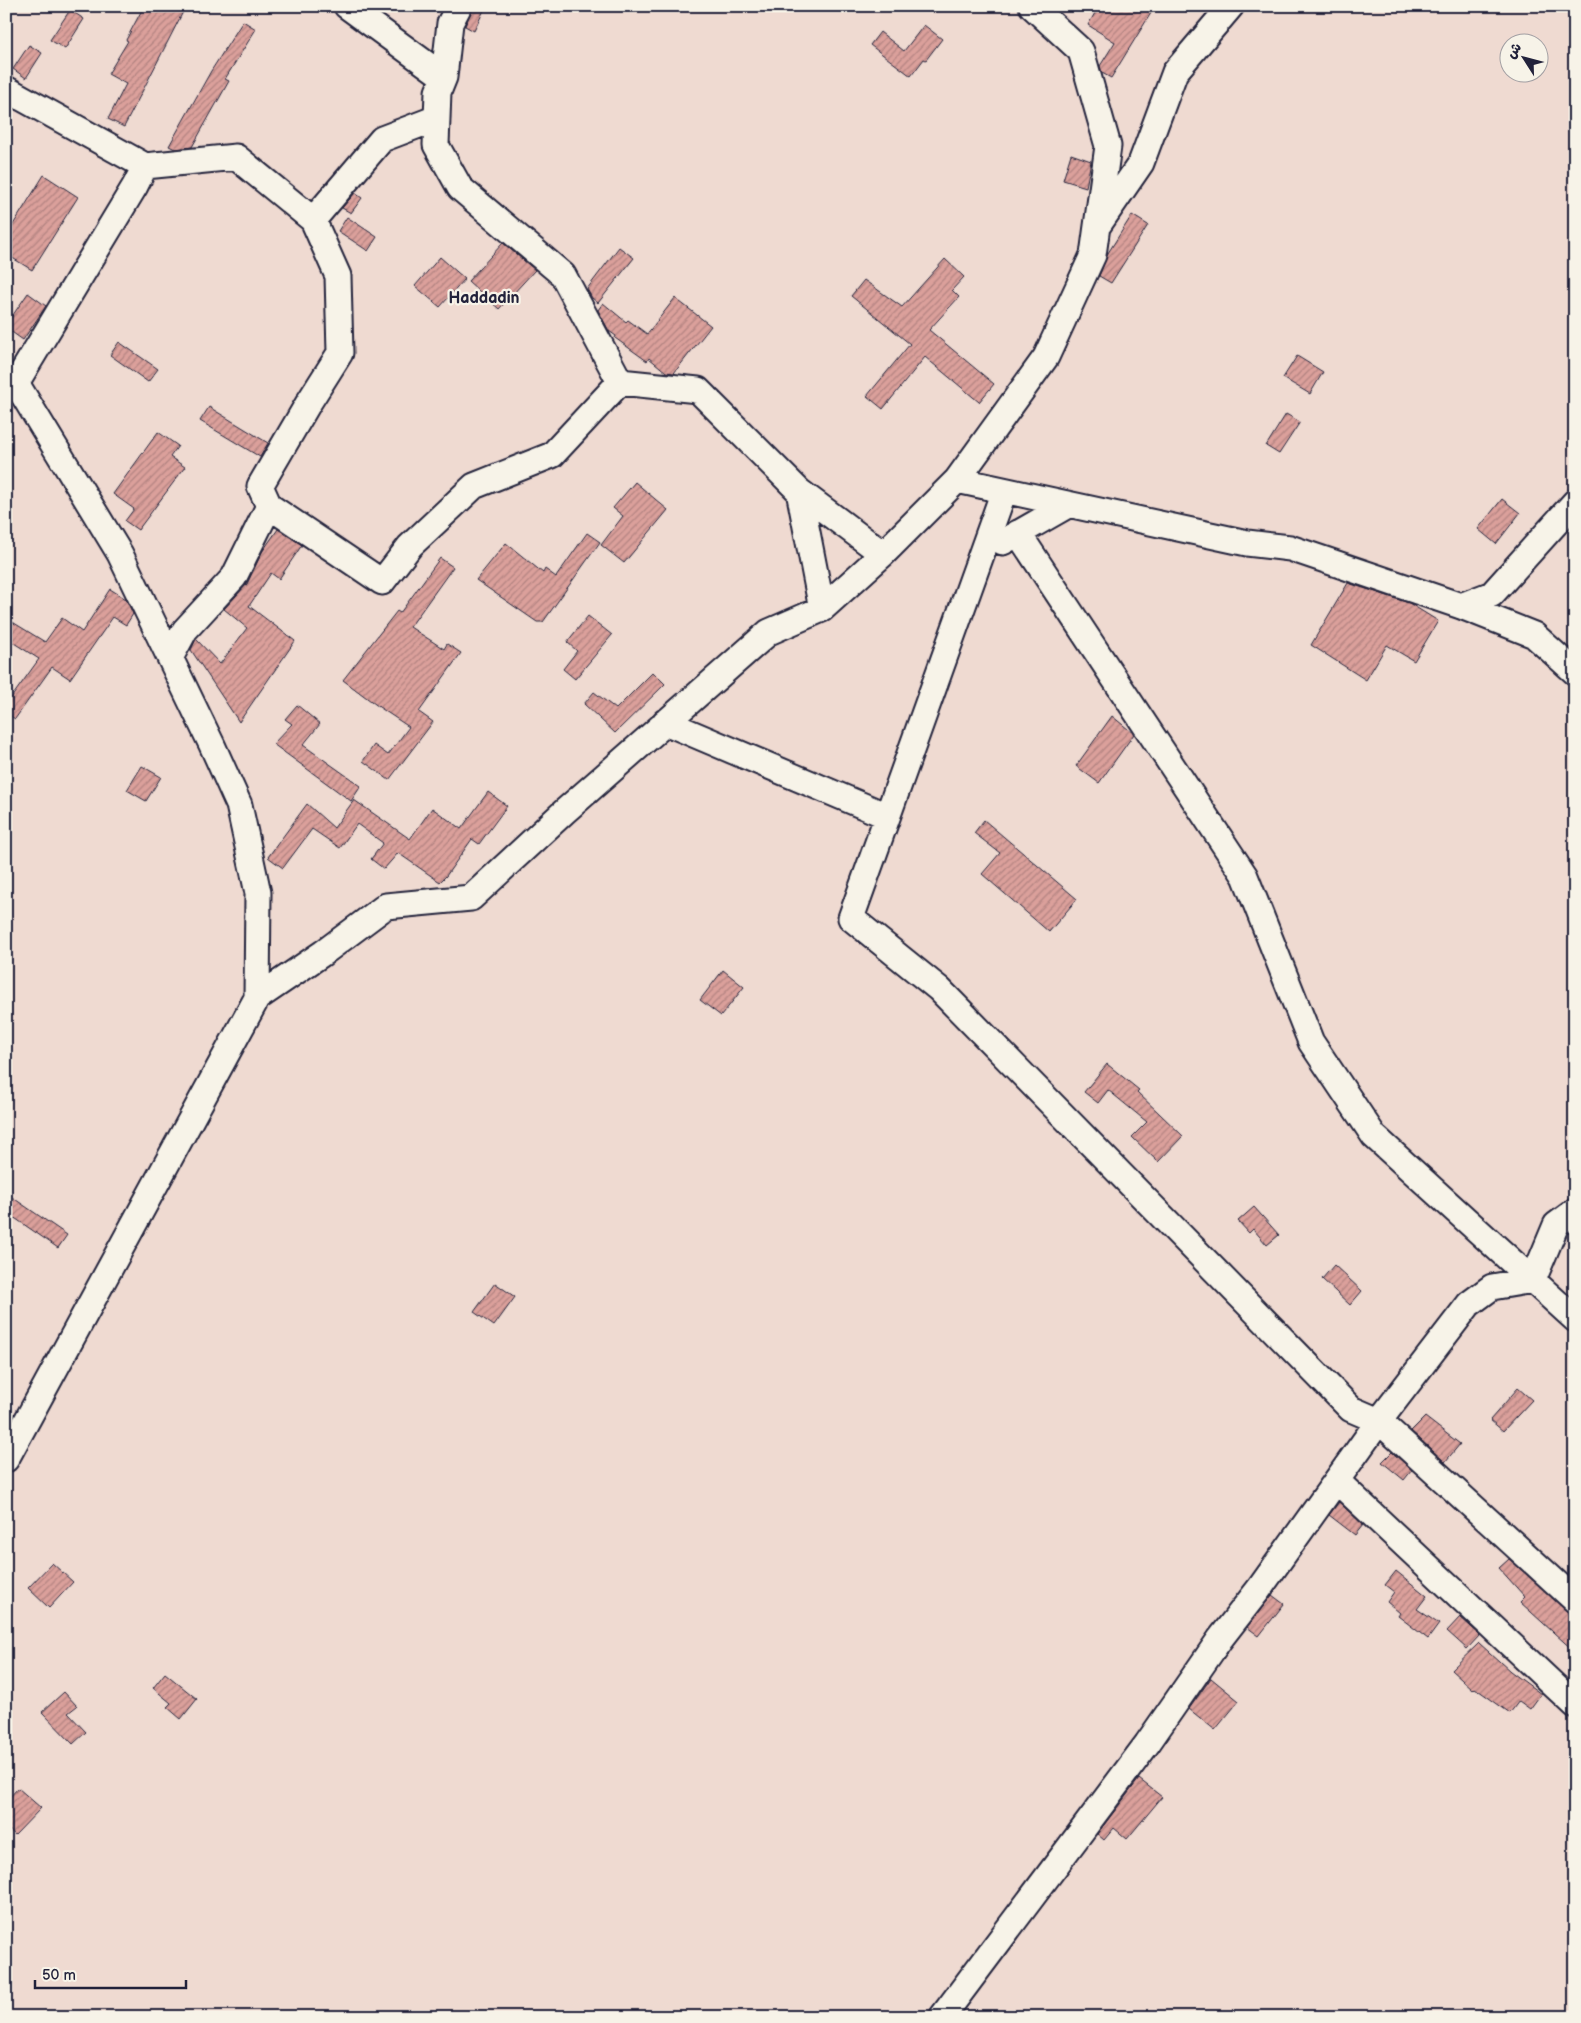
<svg xmlns="http://www.w3.org/2000/svg" width="1581" height="2023" viewBox="0 0 1581 2023" font-family="'Balsamiq Sans','Playpen Sans Arabic',sans-serif">
  <style>
    .building { fill: url(#building-hatch); stroke: #22223b }
    .lines { fill: none; stroke-linecap: round; stroke-linejoin: round }
    .minor-casing { stroke: #22223b; stroke-width: 29 }
    .minor { stroke: #f7f3e8; stroke-width: 25 }
    .labels { text-anchor: middle; dominant-baseline: central; stroke-width: 4.5; stroke-linejoin: round; paint-order: stroke }
    .quarter-label { font-size: 16px; font-weight: bold; fill: #22223b; stroke: #f7f3e8 }
  </style>
  <defs>
    <pattern id="building-hatch" width="6" height="6" patternUnits="userSpaceOnUse" patternTransform="scale(1.25)"><rect width="6" height="6" fill="#dba09b"/><path d="M-1 1l2-2M0 6l6-6M5 7l2-2" fill="none" stroke="#b18280"/></pattern>
  </defs>
  <rect width="100%" height="100%" fill="#efdad1"/>
  <filter id="ink" filterUnits="userSpaceOnUse"><feTurbulence type="fractalNoise" baseFrequency=".02" numOctaves="2"/><feDisplacementMap in="SourceGraphic" scale="10" xChannelSelector="R" yChannelSelector="G"/><feConvolveMatrix kernelMatrix="1 2 1 2 8 2 1 2 1" color-interpolation-filters="sRGB"/></filter>
  <g filter="url(#ink)">
    <!-- building -->
    <path class="building" d="M144,6H186L124,127L108,119L126,84L108,74L128,41L126,40Z
      M473,6H486L474,31L465,26Z
      M1099,6H1140L1151,13L1111,78L1102,73L1100,66L1115,42L1088,25Z
      M70,10L84,19L65,49L50,40Z
      M243,21L256,29L225,79L229,81L192,147L175,149L169,146L211,71Z
      M924,25L942,39L926,60L924,59L911,76L870,45L880,32L904,51Z
      M29,45L42,53L26,78L13,69Z
      M1071,154L1091,161L1086,187L1063,180Z
      M44,175L78,197L32,270L6,254V236Z
      M355,193L362,198L351,213L342,208Z
      M1132,215L1148,225L1111,283L1099,276L1108,253Z
      M347,217L377,237L368,251L338,231Z
      M503,243L535,270L499,309L468,281Z
      M619,247L634,258L598,303L592,298L587,289Z
      M440,257L465,279L440,307L415,286Z
      M945,259L964,277L952,290L959,297L929,330L994,384L979,402L925,357L883,409L867,396L910,344L851,296L864,280L902,307Z
      M28,293L46,306L23,340L6,328V325Z
      M675,298L711,326L674,373L666,372L649,358L647,361L615,338L616,336L609,331L598,310L603,303L626,322L628,320L647,334Z
      M119,342L158,369L148,382L110,355Z
      M1297,356L1323,372L1310,394L1283,378Z
      M209,407L268,443L260,457L200,421Z
      M1286,414L1300,422L1279,454L1266,446Z
      M158,432L178,446L170,457L185,467L138,530L125,521L134,509L113,494Z
      M635,482L668,510L624,563L601,545L623,516L613,508Z
      M1502,499L1520,513L1496,544L1478,529Z
      M278,529L302,545L279,579L271,573L249,606L295,641L239,722L191,650L196,639L220,664L247,628L224,609L247,584L262,552Z
      M587,533L600,542L543,622H537L476,580L506,543L543,573L545,569L556,577Z
      M440,558L453,567L410,627L444,649L447,644L461,653L419,712L433,722L389,780L363,761L374,745L388,755L409,727L379,707L343,680L397,611L400,613Z
      M1348,583L1409,603L1438,621L1414,661L1387,645L1366,680L1311,645Z
      M110,589L126,599L133,614L126,625L113,617L70,679L52,667L15,719L6,713V705L39,659L6,638V618L45,642L62,618L82,632Z
      M588,616L612,635L575,679L563,669L577,651L567,642Z
      M653,672L665,684L615,733L584,704L594,692L616,709Z
      M297,705L320,724L303,745L361,786L351,801L273,744L292,724L285,719Z
      M1112,716L1134,734L1099,783L1076,766Z
      M142,766L161,777L146,801L127,790Z
      M488,792L507,806L479,844L472,839L446,876L440,882L398,853L384,869L371,859L383,843L357,824L340,848L312,829L283,868L268,857L307,804L334,828L354,800L410,839L432,808L461,829Z
      M984,820L1077,899L1049,932L982,874L1000,853L974,833Z
      M723,970L744,987L721,1016L700,1000Z
      M1107,1064L1139,1090L1137,1092L1183,1136L1158,1162L1132,1137L1147,1122L1108,1090L1098,1103L1084,1092Z
      M6,1193L67,1235L58,1248L6,1212Z
      M1254,1207L1279,1235L1267,1245L1253,1229L1249,1233L1238,1221Z
      M1334,1265L1362,1291L1350,1305L1322,1279Z
      M495,1283L515,1297L494,1326L474,1312Z
      M1518,1388L1532,1400L1503,1431L1490,1420Z
      M1425,1417L1460,1444L1445,1462L1411,1431Z
      M1392,1452L1412,1470L1404,1480L1382,1462Z
      M1339,1502L1363,1525L1355,1535L1329,1515Z
      M1509,1559L1575,1617V1652L1520,1602L1525,1597L1499,1568Z
      M52,1563L73,1582L49,1608L28,1588Z
      M1396,1571L1427,1596L1417,1609L1439,1624L1428,1639L1398,1616L1400,1613L1387,1602L1394,1592L1385,1585Z
      M1272,1595L1284,1604L1259,1636L1247,1627Z
      M1460,1617L1480,1635L1467,1649L1447,1631Z
      M1479,1643L1510,1671L1541,1694L1530,1709L1519,1701L1510,1713L1475,1688L1473,1690L1451,1670Z
      M165,1673L197,1699L181,1719L167,1707L171,1703L153,1688Z
      M1211,1678L1239,1701L1215,1730L1189,1709Z
      M64,1692L77,1706L68,1713L86,1732L73,1744L42,1712Z
      M1139,1779L1162,1797L1127,1839L1114,1828L1104,1840L1097,1834Z
      M18,1788L41,1808L15,1835L6,1827V1801Z"/>
    <g class="lines">
      <defs>
        <path id="minor" d="M347,6L444,77
          M459,6L450,23L444,77L438,92L436,145L460,188L563,275L620,382L698,390L799,491L883,554
          M6,89L145,166L236,157L313,220L338,276L340,353L309,402L260,486L269,506L382,582L410,546L474,486L552,455L620,382
          M313,220L382,139L437,118
          M1099,224L1141,163L1175,72L1231,6
          M957,480L1247,543L1290,548L1461,606L1534,635L1575,672
          M799,491L822,609
          M1004,491L851,918L939,989L1351,1409L1379,1421L1575,1600
          M1018,533L1245,876L1311,1042L1374,1136L1575,1319
          M1003,542L1068,505
          M1461,606L1492,594L1575,502
          M170,658L185,630L234,577L269,506
          M665,722L887,816
          M257,998L323,953L386,906L471,898L565,811L769,632L822,609L883,554L957,480L1046,357L1093,255L1108,146L1081,51L1032,6
          M1533,1280L1556,1225L1575,1211
          M6,1459L257,998L258,893L239,805L212,745L120,554L16,383L135,186L145,166
          M1337,1481L1575,1705
          M942,2017L1147,1744L1220,1639L1259,1589L1379,1421L1469,1304L1492,1287L1533,1280"/>
      </defs>
      <!-- minor casing -->
      <use href="#minor" class="minor-casing"/>
      <!-- minor -->
      <use href="#minor" class="minor"/>
    </g>
  </g>
  <g class="labels">
    <!-- quarter labels -->
    <g class="quarter-label">
      <text x="484" y="298">Haddadin</text>
    </g>
  </g>
  <!-- margin -->
  <rect width="1581" height="2023" fill="none" stroke="#f7f3e8" stroke-width="25"/>
  <rect x="12" y="12" width="1556" height="1998" fill="none" stroke="#22223b" stroke-width="2" filter="url(#ink)"/>
  <!-- north arrow -->
  <g transform="translate(1524 58) rotate(306)"><circle r="24" fill="#f7f3e8" stroke="#a29fa3"/>
  <path d="M0-4L9 19L0 12L-9 19Z" fill="#22223b"/>
  <text y="-8" font-size="14" font-weight="bold" text-anchor="middle" fill="#22223b">ش</text>
  </g>
  <!-- scale -->
  <path d="M35 1980v8h151v-8" fill="none" stroke="#22223b" stroke-width="2.5"/>
  <text x="42" y="1980" font-size="15" fill="#22223b" stroke="#f7f3e8" stroke-width="4" paint-order="stroke">50 m</text>
</svg>
